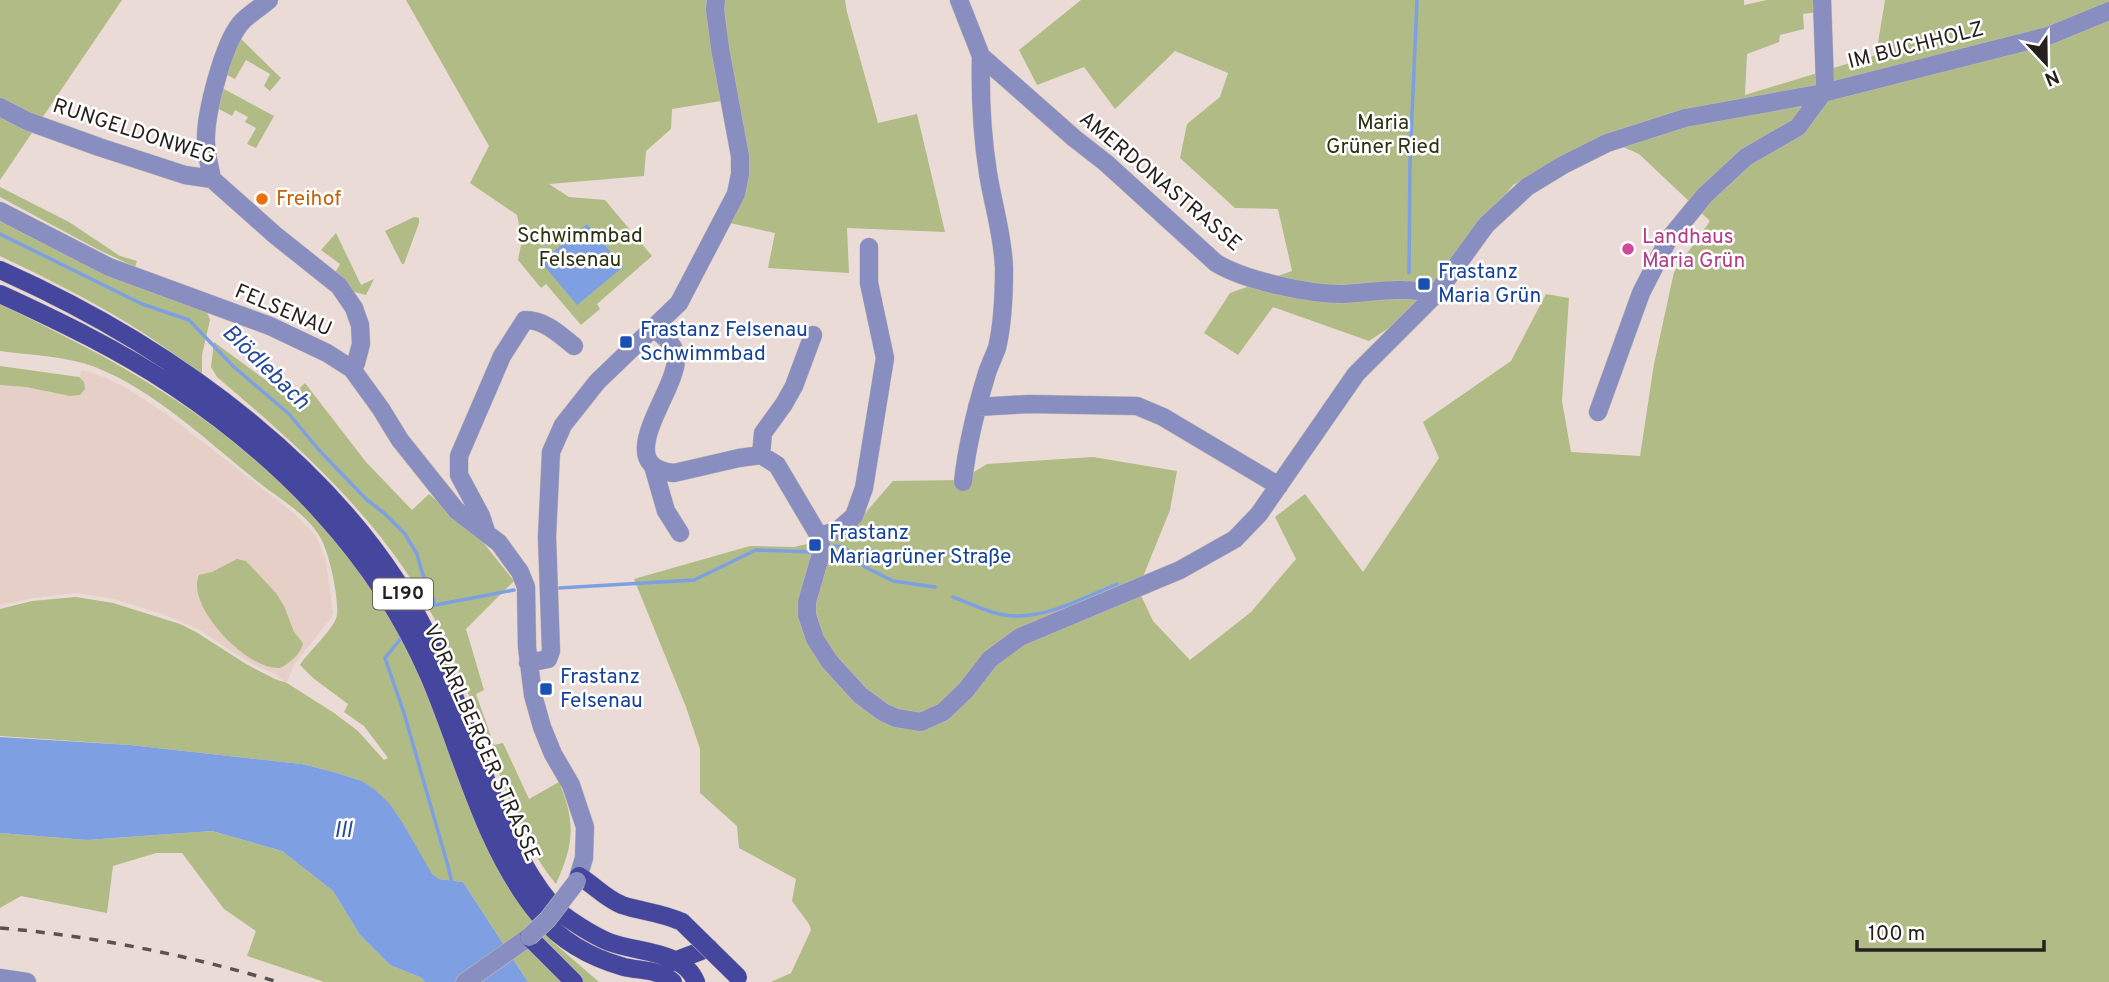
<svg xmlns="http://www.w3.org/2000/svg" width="2109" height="982" viewBox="0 0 2109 982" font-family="Overpass,sans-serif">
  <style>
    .built { fill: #e6cfc6 }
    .green { fill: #b1bb85 }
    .water { fill: #7ea0e2 }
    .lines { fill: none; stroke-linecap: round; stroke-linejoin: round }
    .stream { stroke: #7ea0e2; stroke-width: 3.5 }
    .minor-casing { stroke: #c7b9b5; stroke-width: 19 }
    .major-casing { stroke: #c7b9b5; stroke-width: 19 }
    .minor { stroke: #888ebf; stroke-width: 18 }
    .major { stroke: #45469e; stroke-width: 18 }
    .rail { stroke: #5a524f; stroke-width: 3.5; stroke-dasharray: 9 9; stroke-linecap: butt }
    .minor-bridge-casing { stroke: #c7b9b5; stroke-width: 19; stroke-linecap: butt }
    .major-bridge-casing { stroke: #c7b9b5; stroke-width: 19; stroke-linecap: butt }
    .minor-bridge { stroke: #888ebf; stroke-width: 18 }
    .major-bridge { stroke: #45469e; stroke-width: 18 }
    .food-dot { fill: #e8710a; stroke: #fff; stroke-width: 2.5 }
    .hotel-dot { fill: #d1479c; stroke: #fff; stroke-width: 2.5 }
    .transit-dot { fill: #1a4fb4; stroke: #fff; stroke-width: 2.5 }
    .labels { text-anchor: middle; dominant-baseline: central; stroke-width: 5; stroke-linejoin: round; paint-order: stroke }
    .shield { fill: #fff; stroke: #666261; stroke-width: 2 }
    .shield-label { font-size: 19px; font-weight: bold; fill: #251f1d }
    .street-label { font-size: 21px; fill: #251f1d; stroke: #fff }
    .park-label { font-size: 21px; fill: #2c310f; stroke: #fff }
    .food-label { font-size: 21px; fill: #c56008; stroke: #fff; text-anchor: start }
    .hotel-label { font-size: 21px; fill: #b23c85; stroke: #fff; text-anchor: start }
    .transit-label { font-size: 21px; fill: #164399; stroke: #fff; text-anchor: start }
    .water-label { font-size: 23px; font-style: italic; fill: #264a98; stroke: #fff }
  </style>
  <rect width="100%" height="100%" fill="#eadbd6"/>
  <!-- built -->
  <path class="built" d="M82,370L104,377L128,389L168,415L295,514L316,536L326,561L333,613L331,618L294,665L286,684L277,675L248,662L198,629L165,615L114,599L76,593L33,598L0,605V385L26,387L71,396L84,382L79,377Z"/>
  <!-- green -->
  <path class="green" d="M0,0H122L0,180Z
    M406,0H845L847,12L878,123L917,114L945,232L847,228L849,273L768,268L775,233L716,220L732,183L734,167L721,101L672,109L671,129L646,151L644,176L549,184L569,197L605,200L652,256L597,304L600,309L581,325L546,284L541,288L518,260L522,240L517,215L470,183L489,146Z
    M1081,0H1744V5L1767,0H1818L1817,12L1803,14L1804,29L1780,35L1779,42L1747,54L1745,95L1876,55L1885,0H2109V982H771L791,973L811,930L809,924L792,901L796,879L739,848L737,826L700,793V749L686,707L634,579L750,546L794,547L846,535L893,481L961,480L987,464L1093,457L1177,471L1170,510L1138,589L1153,621L1190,660L1251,612L1296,559L1275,517L1305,494L1363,572L1439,458L1423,422L1511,361L1546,294L1569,298L1562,401L1571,452L1640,456L1654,364L1674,272L1710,221L1639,154L1601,137L1513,185L1407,316L1369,341L1273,307L1238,355L1204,333L1230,293L1292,271L1278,209L1235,208L1180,158L1187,124L1220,97L1228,73L1175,51L1115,109L1084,67L1037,85L1019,50Z
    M238,36L281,78L270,91L264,86L270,74L246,60L235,79L227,75Z
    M222,88L274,116L256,148L247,144L256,128L245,122L248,117L235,110L232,116L219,109L217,104Z
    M0,187L69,222L120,256L137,261L135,267L97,249L0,197Z
    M414,217L419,218V223L404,264H402L385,231Z
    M0,218L128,283L207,312L210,320L202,355V376C141,325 71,290 0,256Z
    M336,233L361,285L374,279L366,295L351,291L335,273L340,264L321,250Z
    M0,304C51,329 102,354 150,384C240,438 327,517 383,605C408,644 425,687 444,729C473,791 502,854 531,916L554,943L599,982H528L463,882L439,879L431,874L404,825L362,781L334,772L302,764L130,745L0,736V609L32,601L76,597L113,603L180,624L196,632L246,664L275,679L287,683L334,713L358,731L384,760L388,758L364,726L344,712L348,704L313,678L300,665C308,652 336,627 337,615C339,598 329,551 320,537C305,511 274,496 252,477C205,439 152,389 95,367C66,356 31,355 0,351Z
    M214,342L290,398L305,383L366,462L412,510L429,494L482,541L514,581L466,629L484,690L476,694L494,745L503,743L529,799L559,782C576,823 574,844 556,884C532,856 518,819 504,786C484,735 466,683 442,634C391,528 305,452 217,377L211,367Z
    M0,366L79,377L84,382L85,389L80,395L70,396L26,387L0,385Z
    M237,559L246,561L276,593L284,606L294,632L303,643C301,654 290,663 280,668C248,671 185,606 199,575L212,572Z
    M212,831L282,851L333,891L360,935L390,965L422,978L425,982H324L247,956L256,931L224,909L182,853H156L113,866L107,913L21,896L0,908V833L87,840Z"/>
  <!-- water -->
  <path class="water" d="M587,224L623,267L577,305L541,262Z
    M0,737L130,745L302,764L334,772L362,781L375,790L390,804L404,825L432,874L439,879L463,882L528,982H425L422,978L390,965L360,935L333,891L282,851L212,831L87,840L0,833Z"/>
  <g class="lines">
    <!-- stream -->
    <path class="stream" d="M0,234L142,304L189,320L233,366L289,414L319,450L366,499L384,513L405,534L417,554L422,572L433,598L434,601L428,608
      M1409,273L1410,161L1417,0
      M834,546L844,547L865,567L893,581L935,587
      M559,588L694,580L756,550L813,552
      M953,597C970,603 988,613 1005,615C1043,621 1083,598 1117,584
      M430,606L514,590
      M403,636L385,658L404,713L448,866L452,883"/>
    <defs>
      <path id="minor" d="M959,0L981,56L1074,138L1106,163L1216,263C1246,281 1308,294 1343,294C1364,293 1384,289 1404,290C1415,290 1426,292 1436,294
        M1822,0L1825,85L1823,93L2048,36L2109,11
        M0,107L27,121L99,147L185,175L212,179L275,235L339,286L354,308L360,325L361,344L356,363L352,369
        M212,179C210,167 206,154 206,142C205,114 223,45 240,24C247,15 260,8 269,0
        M0,211L109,267L270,326L327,353L352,369L381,409L400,440L456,510L499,543L520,572L526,587L527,647L533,695L542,727L553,754L571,785L585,827L584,858L577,881
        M654,328C663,336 676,345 676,358C677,392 609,466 674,473L739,458L761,455L777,465L819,536L822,550L807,602V615L815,639L829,661L860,695L883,712L896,718L921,722L943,712L966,690L990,659L1020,637L1180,570L1235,539L1259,514L1356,374L1436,294L1486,225L1527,187L1563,165L1607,143L1685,118L1823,93
        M977,407L1029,404L1137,406L1163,417L1279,486
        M1598,412L1641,293L1668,240L1705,195L1746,157L1798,127L1823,93
        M761,455L763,433L784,404L794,386L813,335
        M653,466L666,511L680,533
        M963,482C967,444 976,409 987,373C990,364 994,356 997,348C1003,323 1004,293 1004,268C1003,235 993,205 988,173C982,135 980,95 981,56
        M487,534L481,516L459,475V456L502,356L525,320C545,320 559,334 574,346
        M819,536L837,531L854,516L864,488L885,358L869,283V247
        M528,663L548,659L551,651L547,537L551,452L563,425L597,382L679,303L736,194L740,174V156L720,48L715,10L716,0
        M0,978L27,982
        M465,982L529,937"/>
      <path id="major" d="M0,270C171,346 356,476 435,651C453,690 467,730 482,769C500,816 519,866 552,905C563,917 594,936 609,942C638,953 683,950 696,982
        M0,294C59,321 119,350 173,386C281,458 377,555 429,676C463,755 483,847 539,915C561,941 592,958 624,967C641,971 659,969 673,982
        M579,876C594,885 606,899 622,905C643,912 660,912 682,922
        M529,937L574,982
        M669,963L709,948"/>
    </defs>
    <!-- minor casing -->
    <use href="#minor" class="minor-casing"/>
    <!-- major casing -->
    <use href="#major" class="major-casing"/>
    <!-- minor -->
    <use href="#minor" class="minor"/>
    <!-- major -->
    <use href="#major" class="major"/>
    <!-- rail -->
    <path class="rail" d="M0,928C94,936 187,955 278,982"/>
    <defs>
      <path id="minor-bridge" d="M529,937L548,919L577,881"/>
      <path id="major-bridge" d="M682,922L738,977"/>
    </defs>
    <!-- minor-bridge casing -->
    <use href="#minor-bridge" class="minor-bridge-casing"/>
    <!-- major-bridge casing -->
    <use href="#major-bridge" class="major-bridge-casing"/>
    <!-- minor-bridge -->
    <use href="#minor-bridge" class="minor-bridge"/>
    <!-- major-bridge -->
    <use href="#major-bridge" class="major-bridge"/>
  </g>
  <!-- markers -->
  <circle class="food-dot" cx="262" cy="199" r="7"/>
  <circle class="hotel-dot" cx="1628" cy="249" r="7"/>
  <g class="transit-dot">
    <rect x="1417" y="277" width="14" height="14" rx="3.5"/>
    <rect x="619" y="335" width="14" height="14" rx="3.5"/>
    <rect x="808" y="538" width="14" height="14" rx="3.5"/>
    <rect x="539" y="682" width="14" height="14" rx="3.5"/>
  </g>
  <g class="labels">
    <!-- shield labels -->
    <rect class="shield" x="373" y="578.5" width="60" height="31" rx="5"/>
    <g class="shield-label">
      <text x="403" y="594">L190</text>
    </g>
    <!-- street labels -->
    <g class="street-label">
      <text transform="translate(1916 46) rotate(-14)">IM BUCHHOLZ</text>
      <text transform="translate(134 132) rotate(18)">RUNGELDONWEG</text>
      <text transform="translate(1160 182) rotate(40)">AMERDONASTRASSE</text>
      <text transform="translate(283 311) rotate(23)">FELSENAU</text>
      <text transform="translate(481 743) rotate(66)">VORARLBERGER STRASSE</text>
    </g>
    <!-- park labels -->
    <g class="park-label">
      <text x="1383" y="123">Maria<tspan x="1383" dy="24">Grüner Ried</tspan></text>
      <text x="580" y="236">Schwimmbad<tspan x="580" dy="24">Felsenau</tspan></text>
    </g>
    <!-- food labels -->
    <g class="food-label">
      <text x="276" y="199">Freihof</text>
    </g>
    <!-- hotel labels -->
    <g class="hotel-label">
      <text x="1642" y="237">Landhaus<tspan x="1642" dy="24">Maria Grün</tspan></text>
    </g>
    <!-- transit labels -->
    <g class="transit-label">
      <text x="1438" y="272">Frastanz<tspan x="1438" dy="24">Maria Grün</tspan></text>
      <text x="640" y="330">Frastanz Felsenau<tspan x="640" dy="24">Schwimmbad</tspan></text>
      <text x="829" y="533">Frastanz<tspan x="829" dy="24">Mariagrüner Straße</tspan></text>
      <text x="560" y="677">Frastanz<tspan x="560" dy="24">Felsenau</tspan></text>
    </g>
    <!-- water labels -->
    <g class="water-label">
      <text transform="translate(265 368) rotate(44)">Blödlebach</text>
      <text x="343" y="831">Ill</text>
    </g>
  </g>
  <!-- north arrow -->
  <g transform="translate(2046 63) rotate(158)" stroke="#ffffff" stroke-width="5" paint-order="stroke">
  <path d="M0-5L12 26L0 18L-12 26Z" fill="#251f1d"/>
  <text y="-10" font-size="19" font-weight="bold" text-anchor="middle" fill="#251f1d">N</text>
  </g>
  <!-- scale -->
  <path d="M1857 940v10h187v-10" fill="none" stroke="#251f1d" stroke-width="3.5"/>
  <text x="1868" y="940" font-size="21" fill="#251f1d" stroke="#ffffff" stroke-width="5" paint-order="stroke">100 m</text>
</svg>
